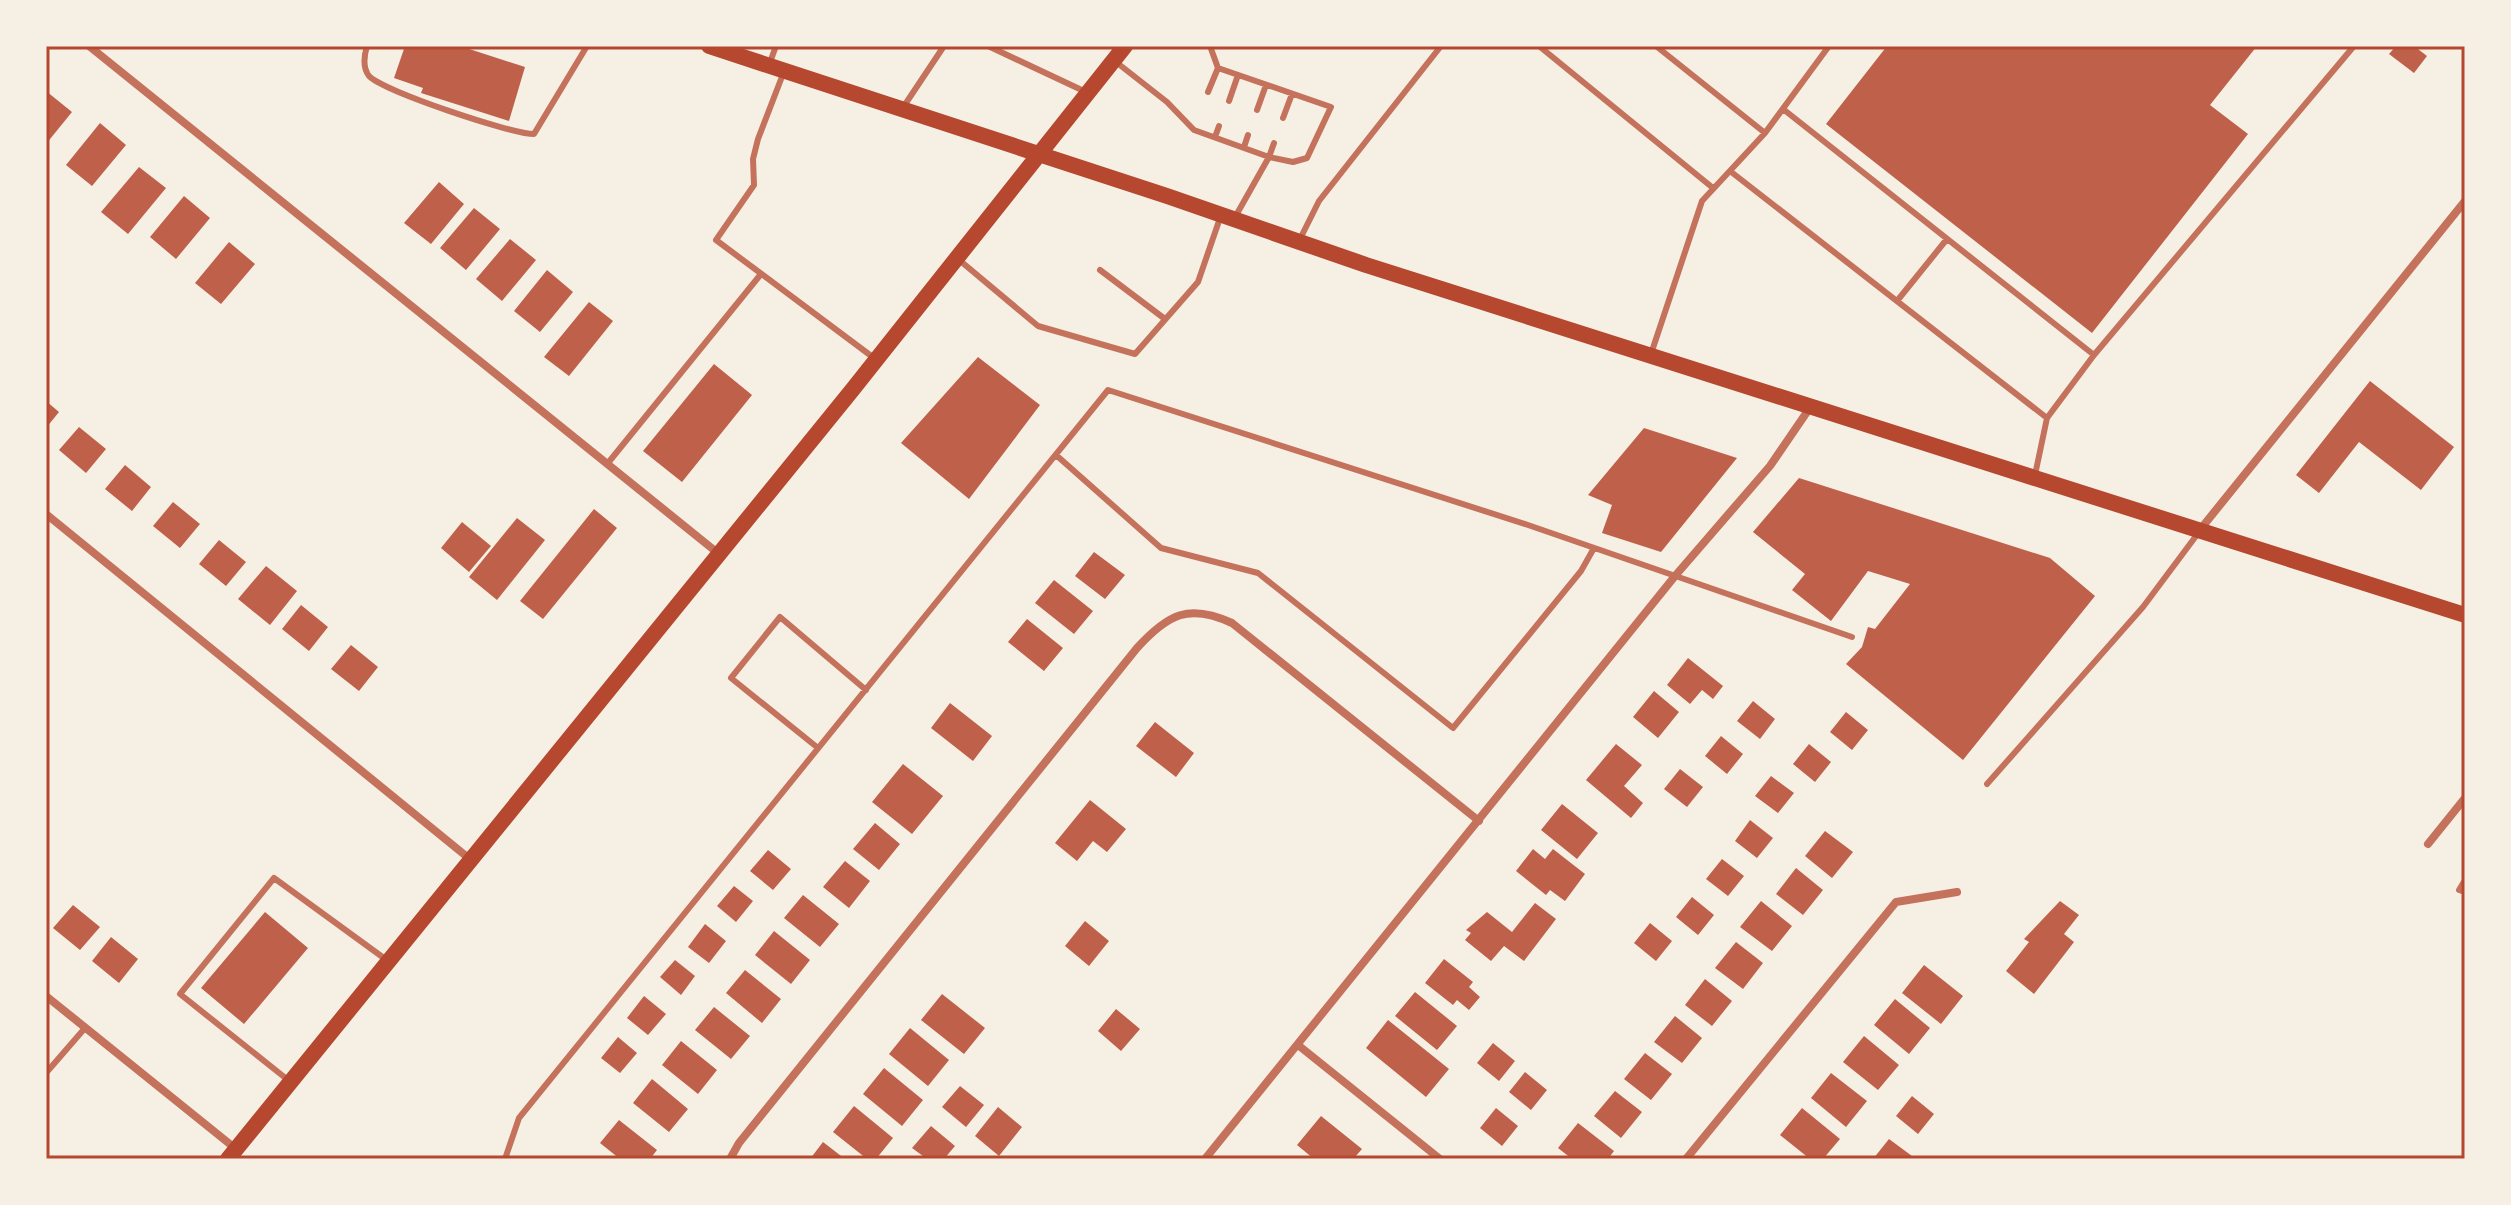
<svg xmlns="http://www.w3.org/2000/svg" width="2511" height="1205" viewBox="0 0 2511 1205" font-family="Roboto,sans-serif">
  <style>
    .building { fill: #bf614a }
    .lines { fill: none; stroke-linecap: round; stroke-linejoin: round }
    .service { stroke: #c5725c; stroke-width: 6 }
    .minor { stroke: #c5725c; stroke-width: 8 }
    .secondary { stroke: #b5482f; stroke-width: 16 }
    .neatline { fill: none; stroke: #b5482f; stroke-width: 3 }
  </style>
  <rect width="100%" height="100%" fill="#f6efe4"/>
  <!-- building -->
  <path class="building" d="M405,46H460L525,67L509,121L421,93L423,88L394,78Z
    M1887,46H2257L2210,105L2248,134L2092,333L1826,124Z
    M2396,46H2414L2427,56L2414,73L2389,54Z
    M46,91L72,112L46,144Z
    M100,123L126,145L92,186L66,165Z
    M139,167L166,188L128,234L101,212Z
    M439,182L464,204L431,244L404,223Z
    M184,196L210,218L176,259L150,237Z
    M474,208L500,229L466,270L440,248Z
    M510,239L536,260L502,301L476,279Z
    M229,242L255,264L221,304L195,283Z
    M547,270L573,292L540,332L514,311Z
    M589,302L613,321L569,376L544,357Z
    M978,357L1040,405L969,499L901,443Z
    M714,364L752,395L682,482L643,451Z
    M2370,381L2454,447L2421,490L2359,442L2319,493L2296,475Z
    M46,401L59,412L46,428Z
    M79,427L106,449L86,473L59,450Z
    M1644,428L1737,458L1661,552L1602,533L1612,505L1588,495Z
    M125,465L151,487L132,511L105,489Z
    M1799,478L2050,558L2095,596L1963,760L1846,664L1862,647L1868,627L1875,629L1910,584L1868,571L1831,621L1792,590L1805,574L1753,532Z
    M173,502L200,524L180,548L153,526Z
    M594,509L617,528L543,619L520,601Z
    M517,518L545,540L497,600L469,577Z
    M462,522L491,546L469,572L441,548Z
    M219,540L246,562L226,586L199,564Z
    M1094,552L1125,575L1105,599L1075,576Z
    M266,566L297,591L270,625L238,599Z
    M1054,580L1093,611L1074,634L1035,603Z
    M301,605L328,627L309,651L282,629Z
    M1027,619L1063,648L1044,671L1008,642Z
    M351,645L378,667L359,691L331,669Z
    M1688,658L1723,686L1713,699L1702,690L1690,704L1667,685Z
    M1654,691L1679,712L1658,738L1633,717Z
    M1753,701L1775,719L1760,739L1737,721Z
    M950,703L992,736L973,761L931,728Z
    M1846,712L1868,730L1852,750L1830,732Z
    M1155,722L1194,753L1176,777L1136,746Z
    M1721,736L1743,754L1727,774L1705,756Z
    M1616,744L1642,765L1624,786L1643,803L1631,818L1586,780Z
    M1809,744L1831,762L1815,782L1793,764Z
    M903,764L943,796L912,834L872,802Z
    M1680,769L1703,787L1687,807L1664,789Z
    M1771,776L1794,793L1778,813L1755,796Z
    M1090,800L1126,829L1107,852L1093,841L1077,861L1055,843Z
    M1562,804L1598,833L1577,859L1541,830Z
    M1750,820L1773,838L1757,858L1735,841Z
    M875,823L900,844L879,870L853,849Z
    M1825,831L1853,852L1832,878L1805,856Z
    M1533,849L1545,859L1553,849L1585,874L1565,901L1550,890L1546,895L1516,871Z
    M768,850L791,869L773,890L750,871Z
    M1722,859L1744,876L1728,896L1706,879Z
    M845,861L870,881L849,908L823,887Z
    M1796,868L1823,890L1803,915L1776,894Z
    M734,886L753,901L736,922L717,906Z
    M803,895L839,924L820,947L784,918Z
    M1692,897L1714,915L1698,935L1676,917Z
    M1761,901L1792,926L1772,951L1740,927Z
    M2060,901L2079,915L2064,934L2074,942L2034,994L2006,971L2029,942L2024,939Z
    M1535,903L1556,919L1524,961L1504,946L1491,961L1465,940L1471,933L1466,930L1487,912L1512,932Z
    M73,905L100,927L80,950L53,928Z
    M265,912L308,948L244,1024L201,988Z
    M1085,921L1109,941L1089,966L1065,946Z
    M1650,923L1672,941L1656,961L1634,943Z
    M705,924L726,941L709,963L688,947Z
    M774,931L810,960L791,984L755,955Z
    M111,937L138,959L119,983L92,961Z
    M1736,942L1763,963L1743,989L1715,968Z
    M1444,959L1473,982L1469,987L1480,997L1469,1010L1457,1000L1453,1005L1425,983Z
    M675,960L695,976L681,995L660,977Z
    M1924,965L1963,996L1941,1024L1902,993Z
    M745,970L781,999L762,1023L726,993Z
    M1705,979L1732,1001L1712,1026L1685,1005Z
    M1415,992L1457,1026L1437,1050L1395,1016Z
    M942,994L985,1028L964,1054L921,1020Z
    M644,996L666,1014L648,1035L627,1018Z
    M1895,999L1930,1028L1909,1054L1874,1025Z
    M714,1007L750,1036L731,1059L695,1030Z
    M1116,1009L1140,1029L1121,1051L1098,1031Z
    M1675,1016L1702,1038L1682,1063L1654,1042Z
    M1388,1020L1449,1069L1426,1097L1366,1048Z
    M910,1028L949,1060L928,1086L889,1054Z
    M1864,1036L1899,1065L1878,1090L1843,1062Z
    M618,1037L637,1053L620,1073L601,1058Z
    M681,1041L717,1070L698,1094L662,1065Z
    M1493,1043L1515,1061L1499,1081L1477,1063Z
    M1645,1053L1672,1074L1651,1100L1624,1079Z
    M884,1068L923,1100L902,1126L863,1094Z
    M1525,1072L1547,1090L1531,1110L1509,1092Z
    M1831,1073L1867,1101L1846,1127L1811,1098Z
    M652,1079L688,1109L669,1132L633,1103Z
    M960,1086L984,1105L966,1127L942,1107Z
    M1615,1091L1642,1112L1621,1138L1594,1116Z
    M1912,1096L1934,1114L1918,1134L1896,1116Z
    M854,1106L893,1138L876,1159H867L833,1132Z
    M998,1107L1022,1127L999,1156L975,1136Z
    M1496,1108L1518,1126L1502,1146L1480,1128Z
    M1802,1108L1840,1139L1823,1159H1810L1780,1135Z
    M1321,1116L1362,1149L1355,1157L1358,1159H1314L1297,1145Z
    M619,1120L657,1150L650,1159H620L600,1143Z
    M1578,1123L1614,1151L1608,1159H1572L1558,1148Z
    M931,1126L955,1146L944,1159H927L912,1148Z
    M1889,1139L1912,1156L1910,1159H1873Z
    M823,1142L845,1159H810Z"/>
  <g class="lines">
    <!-- service -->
    <path class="service" d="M367,46C364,56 362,67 369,76C383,91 511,134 534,134L587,46
      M988,46L1086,92
      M1210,46L1218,68L1331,107L1307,158L1293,162L1269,157L1234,219
      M1539,46L1713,188
      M1656,46L1765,133
      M1116,62L1167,102L1194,130L1269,157L1274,143
      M769,65L776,46
      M783,74L758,139L753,159L754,185L716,240L874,358
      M1208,92L1218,68
      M1229,101L1238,75
      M904,106L944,46
      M1783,109L2094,355
      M1257,110L1266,85
      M1283,118L1292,94
      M1215,137L1219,126
      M1244,147L1248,135
      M1730,171L2047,418L2035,475
      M1300,239L1319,201L1441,46
      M958,259L1038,326L1135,354L1198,282L1220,218
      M1100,270L1165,319
      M1897,301L1947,239
      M1651,354L1702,201L1765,133L1829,46
      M2047,418L2094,355L2354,46
      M1056,455L1161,548L1258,573L1453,728L1581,571L1594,548
      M608,463L761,274
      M818,748L731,678L780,617L866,690
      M1987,784L2143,607L2199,532
      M2465,880L2459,890L2465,892
      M46,1073L85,1028
      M288,1080L180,994L274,878L388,961
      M505,1159L519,1118L1108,390L1528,525L1852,637"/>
    <!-- minor -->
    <path class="minor" d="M89,46L719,554
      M46,514L471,860
      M2199,531L2465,201
      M2428,844L2465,798
      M46,996L236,1149
      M1298,1045L1440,1159
      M730,1159L739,1143L1137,648C1168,614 1189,603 1232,623L1479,821
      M1205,1159L1675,576L1770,466L1809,409
      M1686,1159L1896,902L1957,892"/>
    <!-- secondary -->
    <path class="secondary" d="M709,46L1167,196L1366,265L2465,615
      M228,1159L853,389L1125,46"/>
  </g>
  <!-- border -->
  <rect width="2511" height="1205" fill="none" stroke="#f6efe4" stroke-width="96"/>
  <rect x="48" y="48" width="2415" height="1109" class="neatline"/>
</svg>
